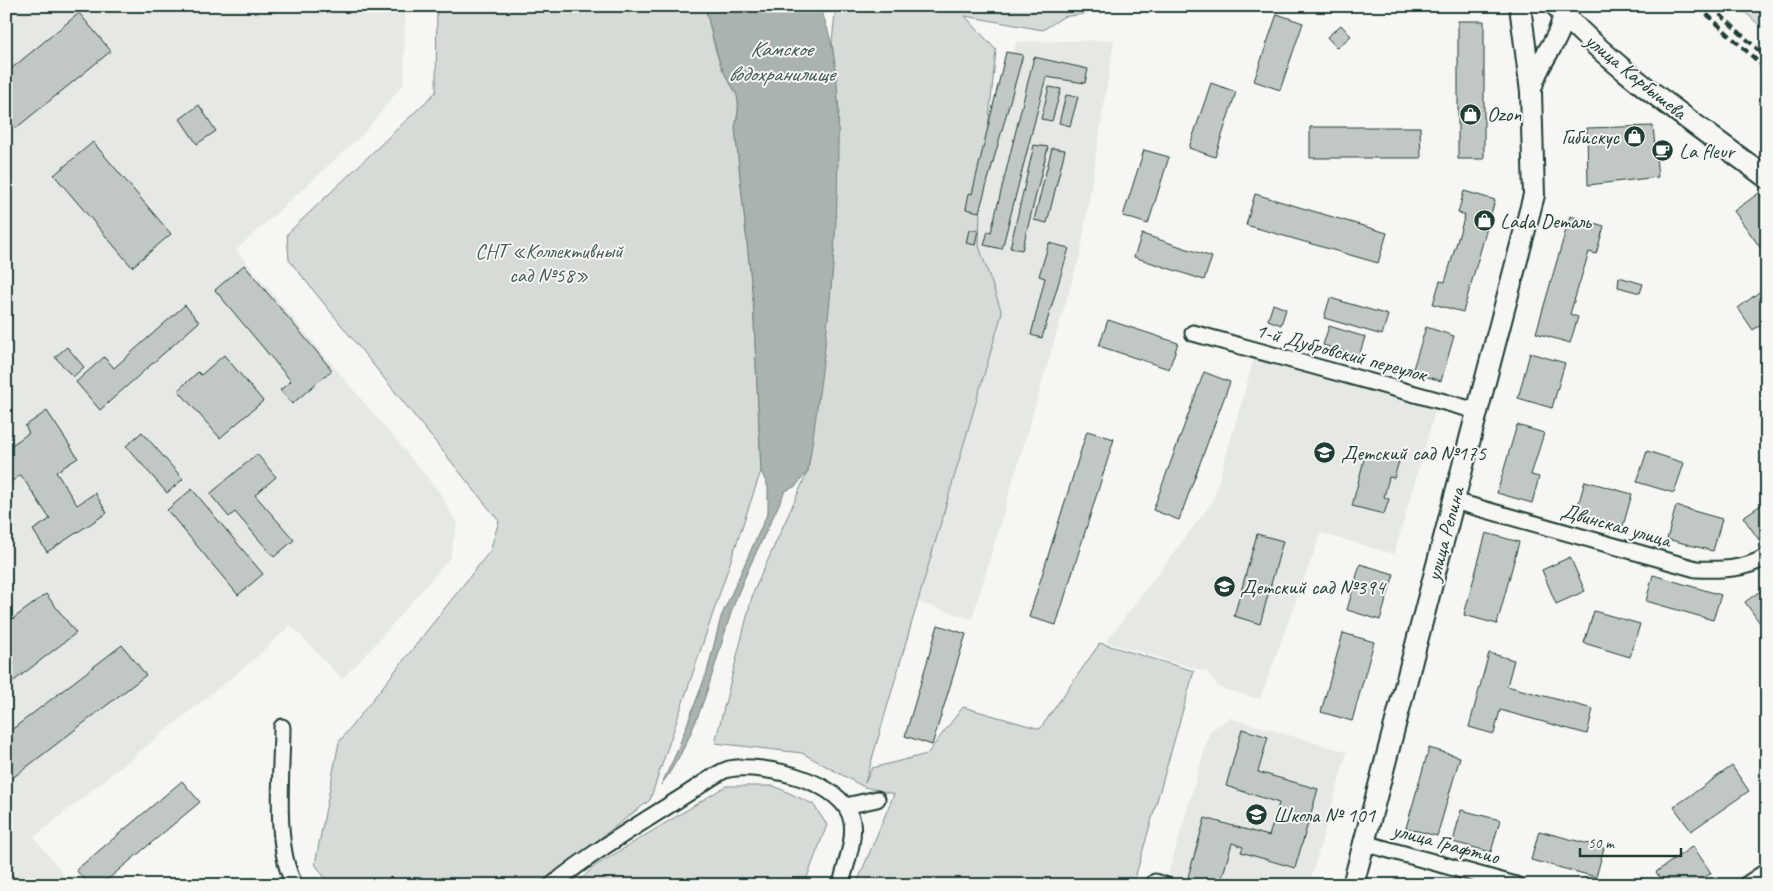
<svg xmlns="http://www.w3.org/2000/svg" width="1773" height="891" viewBox="0 0 1773 891" font-family="Caveat,sans-serif">
  <style>
    .built { fill: #e6e8e4 }
    .green { fill: #d6dbd6; stroke: #7a8c85 }
    .water { fill: #aab3ae; stroke: #72847d }
    .building { fill: #c1c8c3; stroke: #1f3d34 }
    .lines { fill: none; stroke-linecap: round; stroke-linejoin: round }
    .street-casing { stroke: #1f3d34; stroke-width: 19 }
    .secondary-casing { stroke: #1f3d34; stroke-width: 24 }
    .street { stroke: #f6f6f2; stroke-width: 15 }
    .secondary { stroke: #f6f6f2; stroke-width: 20 }
    .rail { stroke: #1f3d34; stroke-width: 4; stroke-dasharray: 8 4; stroke-linecap: butt }
    .labels { text-anchor: middle; dominant-baseline: central; stroke-width: 4; stroke-linejoin: round; paint-order: stroke }
    .street-label { font-size: 21px; fill: #1f3d34; stroke: #f6f6f2 }
    .poi-label { font-size: 21px; fill: #1f3d34; stroke: #f6f6f2; text-anchor: start }
    .park-label { font-size: 21px; fill: #445d54; stroke: #f6f6f2 }
    .water-label { font-size: 22px; font-style: italic; fill: #425a52; stroke: #f6f6f2 }
  </style>
  <rect width="100%" height="100%" fill="#f6f6f2"/>
  <filter id="ink" filterUnits="userSpaceOnUse"><feTurbulence type="fractalNoise" baseFrequency=".02" numOctaves="2"/><feDisplacementMap in="SourceGraphic" scale="10" xChannelSelector="R" yChannelSelector="G"/><feConvolveMatrix kernelMatrix="1 2 1 2 8 2 1 2 1" color-interpolation-filters="sRGB"/></filter>
  <g filter="url(#ink)">
    <!-- built -->
    <path class="built" d="M6,6H405L404,83L364,133L236,250L440,493L457,524L450,558L371,649L342,679L291,625L253,660L34,837L72,885H6Z
      M1114,40L1081,251L972,619L918,602L1002,313L979,246L980,207L1016,42Z
      M1254,359L1340,384L1372,386L1437,405L1394,554L1321,533L1260,699L1220,688L1207,672L1106,642L1213,501Z
      M1230,718L1347,752L1309,885H1189L1167,879L1210,731Z"/>
    <!-- green -->
    <path class="green" d="M437,6H705C710,25 713,45 720,63C733,96 744,88 735,128L753,300L761,471L650,800L539,885H330L315,864L339,742L490,551L499,521L289,260L287,234L436,92Z
      M836,6H1134L1063,17L1043,30L965,16L996,50L980,207L979,246L1002,313L865,783L872,768L927,754L963,707L1040,729L1100,643L1194,671L1133,885H856L894,794L864,787L802,753L715,743L753,593L808,471L839,111L832,41Z
      M1738,6H1767V32Z
      M726,786H774L813,804L827,825L804,885H575L595,866Z"/>
    <!-- water -->
    <path class="water" d="M705,6H819C839,50 839,100 838,147C838,256 824,364 808,471L796,486L785,491C767,532 745,571 731,613C712,672 699,734 661,785L675,756L707,672L721,617L768,512V487L761,471L753,300L735,128C744,88 733,96 720,63C714,45 710,25 705,6Z"/>
    <!-- building -->
    <path class="building" d="M79,13L111,51L16,128L6,116V73Z
      M1277,14L1303,23L1280,90L1254,81Z
      M1458,21H1484V159H1458Z
      M1341,25L1351,36L1337,48L1327,37Z
      M1006,52L1023,55L979,212L966,209L969,193L972,194Z
      M1034,57L1088,69L1085,83L1046,77L1002,249L984,245L988,231L991,232Z
      M1211,83L1236,92L1215,157L1189,148Z
      M1049,87L1061,89L1052,121L1041,119Z
      M1066,95L1078,97L1070,126L1059,123Z
      M199,105L216,131L197,144L180,119Z
      M1653,126L1658,177L1588,185L1587,128Z
      M1310,127H1420L1421,158H1310Z
      M93,142L171,234L132,267L54,175Z
      M1034,145L1048,147L1022,250L1010,248Z
      M1052,148L1065,150L1047,223L1034,220Z
      M1144,150L1169,157L1148,224L1123,216Z
      M1464,191L1495,200L1463,312L1433,304L1440,281L1445,282L1465,215L1458,213Z
      M1759,193L1767,203V257L1734,211Z
      M1255,194L1387,233L1378,263L1246,225Z
      M1570,216L1604,226L1596,254L1589,252L1570,314L1578,317L1570,343L1536,333Z
      M969,230H978L975,245L966,243Z
      M1142,234L1212,257L1204,280L1134,257Z
      M1049,243L1069,248L1042,338L1031,335L1045,278L1039,276Z
      M244,265L332,370L292,404L280,390L291,381L215,290Z
      M1619,277L1643,284L1640,293L1618,287Z
      M1762,290L1767,296V337L1759,326L1753,330L1738,308Z
      M1330,298L1388,315L1382,335L1324,318Z
      M1273,304L1286,309L1281,325L1268,320Z
      M185,305L199,322L100,410L76,382L104,357L114,368Z
      M1108,320L1178,343L1169,369L1099,346Z
      M1329,326L1365,337L1359,356L1323,345Z
      M1426,327L1454,336L1441,381L1412,372Z
      M67,347L84,367L73,377L55,357Z
      M1530,353L1565,363L1552,408L1518,398Z
      M224,355L263,401L220,438L178,390L198,372L201,375Z
      M1204,372L1230,382L1179,520L1153,510Z
      M47,411L78,458L56,472L77,505L95,493L107,513L47,552L33,530L50,519L21,475L6,485V449L29,433L25,426Z
      M1517,425L1544,433L1531,475L1539,477L1532,503L1497,493Z
      M1087,431L1114,439L1056,625L1029,617Z
      M142,432L183,479L167,493L126,446Z
      M1647,451L1684,463L1674,493L1637,482Z
      M1366,452L1399,461L1394,478L1389,477L1384,497L1389,499L1384,514L1352,506Z
      M257,454L276,477L255,495L294,540L274,557L235,512L229,517L210,494Z
      M1585,481L1632,494L1623,526L1576,513Z
      M192,489L263,574L238,595L167,510Z
      M1767,501V534L1759,540L1743,517Z
      M1676,506L1722,519L1713,551L1667,539Z
      M1486,533L1519,542L1497,624L1464,615Z
      M1257,534L1283,541L1260,624L1234,616Z
      M1570,557L1585,591L1556,604L1542,570Z
      M1360,564L1394,574L1380,620L1347,610Z
      M1653,575L1721,595L1713,620L1646,601Z
      M1767,586V633L1745,602Z
      M46,594L76,633L6,687V624Z
      M1594,611L1640,624L1630,657L1584,643Z
      M938,625L966,634L932,745L905,736Z
      M1343,633L1374,642L1352,721L1321,712Z
      M122,645L146,675L6,783V734Z
      M1489,653L1514,660L1507,686L1593,709L1587,734L1500,710L1494,734L1469,727Z
      M1242,729L1268,737L1258,772L1318,789L1295,868L1241,852L1243,847L1232,843L1220,885H1214L1188,877L1205,818L1269,836L1279,803L1226,786Z
      M1429,748L1460,757L1437,836L1406,828Z
      M1732,766L1749,791L1691,831L1674,807Z
      M182,781L200,802L101,885H89L76,870Z
      M1461,810L1500,820L1491,852L1453,842Z
      M1539,831L1604,848L1596,877L1531,860Z
      M1693,846L1711,873L1694,885H1665L1656,872Z
      M6,867L20,885H6Z"/>
    <g class="lines">
      <defs>
        <path id="street" d="M1193,333L1477,411
          M1454,501L1696,569C1720,570 1746,570 1767,556
          M282,727C282,770 273,849 295,885
          M846,806L877,799
          M1364,843L1516,885
          M1155,882L1165,885
          M552,885C595,850 643,822 690,792C700,786 719,771 729,769C763,763 846,781 852,822C855,842 845,865 841,885
          M1746,885L1767,871"/>
        <path id="secondary" d="M1556,6C1616,72 1696,124 1767,178
          M1532,86C1538,59 1561,42 1563,14
          M1353,885L1534,195L1531,92L1520,6"/>
      </defs>
      <!-- street casing -->
      <use href="#street" class="street-casing"/>
      <!-- secondary casing -->
      <use href="#secondary" class="secondary-casing"/>
      <!-- street -->
      <use href="#street" class="street"/>
      <!-- secondary -->
      <use href="#secondary" class="secondary"/>
      <!-- rail -->
      <path class="rail" d="M1698,6L1767,70
        M1711,6L1767,58"/>
    </g>
  </g>
  <!-- icons -->
  <defs>
    <symbol id="shop-disc" viewBox="-11 -11 22 22"><circle r="9.5" fill="#1f3d34" stroke="#f6f6f2"/><path d="M-5-2.5h2.3a2.7 3.5 0 0 1 5.4 0H5L5.5 6h-11ZM-1.5-2.5h3a1.5 2.3 0 0 0-3 0Z" fill="#fff"/></symbol>
    <symbol id="cafe-disc" viewBox="-11 -11 22 22"><circle r="9.5" fill="#1f3d34" stroke="#f6f6f2"/><path d="M-5.5-4.5H6V0H3Q3 3.5 0 3.5H-2.5Q-5.5 3.5-5.5 0ZM3-3.2v2h1.7v-2ZM-6 4.5H4V6H-6Z" fill="#fff"/></symbol>
    <symbol id="school-disc" viewBox="-11 -11 22 22"><circle r="9.5" fill="#1f3d34" stroke="#f6f6f2"/><path d="M0-5L7-2L0 1L-7-2ZM-4 1L0 2.5L4 1V4Q0 6-4 4Z" fill="#fff"/></symbol>
  </defs>
  <g fill-rule="evenodd">
    <use href="#shop-disc" x="1458" y="102" width="25" height="25"/>
    <use href="#shop-disc" x="1622" y="124" width="25" height="25"/>
    <use href="#cafe-disc" x="1650" y="138" width="25" height="25"/>
    <use href="#shop-disc" x="1472" y="208" width="25" height="25"/>
    <use href="#school-disc" x="1312" y="440" width="25" height="25"/>
    <use href="#school-disc" x="1212" y="574" width="25" height="25"/>
    <use href="#school-disc" x="1244" y="802" width="25" height="25"/>
  </g>
  <g class="labels">
    <!-- street labels -->
    <g class="street-label">
      <text transform="translate(1636 76) rotate(39)">улица Карбышева</text>
      <text transform="translate(1341 352) rotate(15)">1-й Дубровский переулок</text>
      <text transform="translate(1616 525) rotate(16)">Двинская улица</text>
      <text transform="translate(1445 534) rotate(-75)">улица Репина</text>
      <text transform="translate(1446 843) rotate(15)">улица Графтио</text>
    </g>
    <!-- poi labels -->
    <g class="poi-label">
      <text x="1487" y="114">Ozon</text>
      <text x="1619" y="137" text-anchor="end">Гибискус</text>
      <text x="1679" y="151">La fleur</text>
      <text x="1500" y="221">Lada Dеталь</text>
      <text x="1341" y="453">Детский сад №175</text>
      <text x="1240" y="587">Детский сад №394</text>
      <text x="1273" y="815">Школа № 101</text>
    </g>
    <!-- park labels -->
    <g class="park-label">
      <text x="549" y="251">СНТ «Коллективный<tspan x="549" dy="24">сад №58»</tspan></text>
    </g>
    <!-- water labels -->
    <g class="water-label">
      <text x="781" y="49">Камское<tspan x="781" dy="25">водохранилище</tspan></text>
    </g>
  </g>
  <!-- margin -->
  <rect width="1773" height="891" fill="none" stroke="#f6f6f2" stroke-width="25"/>
  <rect x="12" y="12" width="1748" height="866" fill="none" stroke="#1f3d34" stroke-width="2" filter="url(#ink)"/>
  <!-- scale -->
  <path d="M1580 848v8h101v-8" fill="none" stroke="#1f3d34" stroke-width="2.5"/>
  <text x="1588" y="848" font-size="15" fill="#1f3d34" stroke="#f6f6f2" stroke-width="4" paint-order="stroke">50 m</text>
</svg>
